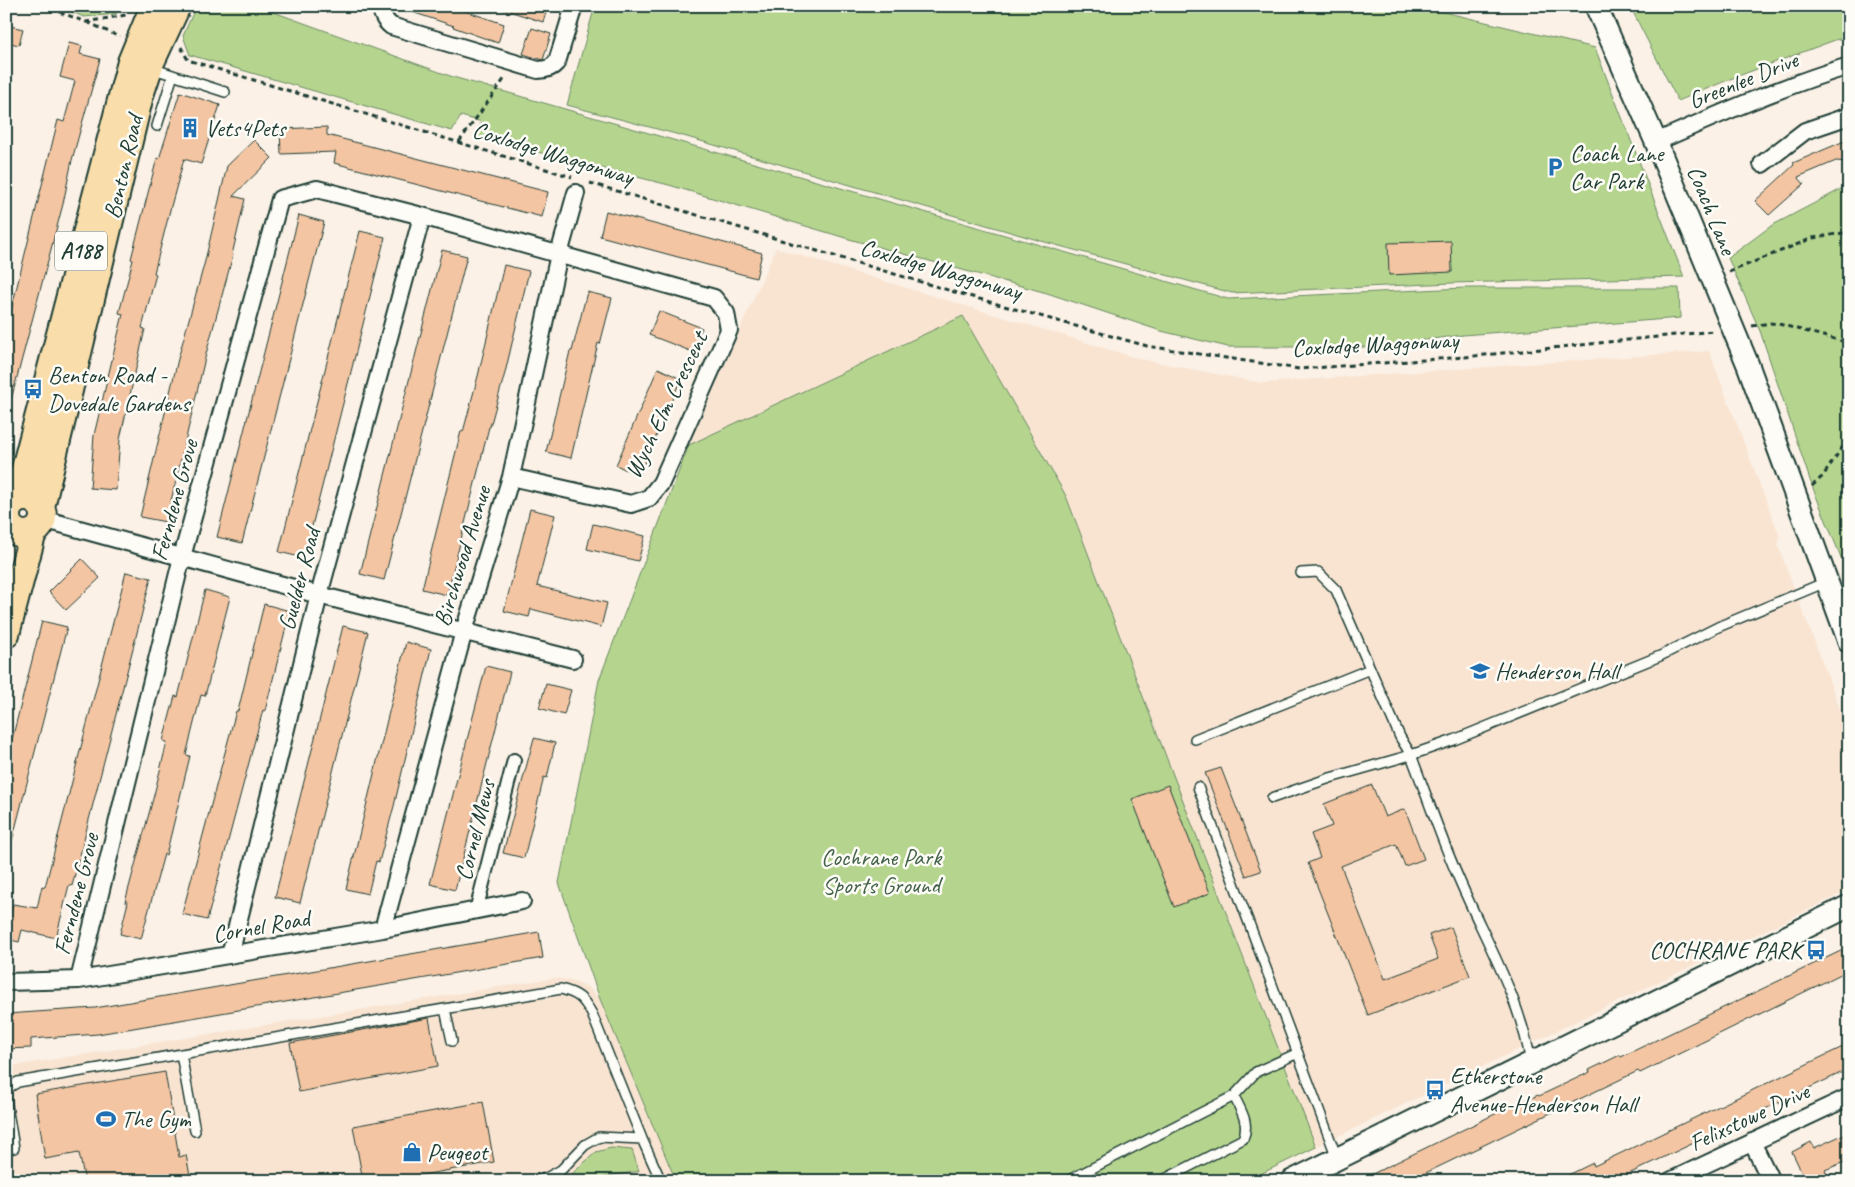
<svg xmlns="http://www.w3.org/2000/svg" width="1855" height="1187" viewBox="0 0 1855 1187" font-family="Caveat,sans-serif">
  <style>
    .built { fill: #f9e4d2 }
    .green { fill: #b5d58f; stroke: #6a8962 }
    .building { fill: #f4c5a3; stroke: #1f3d34 }
    .lines { fill: none; stroke-linecap: round; stroke-linejoin: round }
    .service-casing { stroke: #1f3d34; stroke-width: 12 }
    .pedestrian-casing { stroke: #1f3d34; stroke-width: 16 }
    .minor-casing { stroke: #1f3d34; stroke-width: 20 }
    .tertiary-casing { stroke: #1f3d34; stroke-width: 25 }
    .primary-casing { stroke: #1f3d34; stroke-width: 30 }
    .path { stroke: #1f3d34; stroke-width: 3; stroke-dasharray: 5 4; stroke-linecap: butt }
    .service { stroke: #fdfcf7; stroke-width: 9 }
    .pedestrian { stroke: #fdfcf7; stroke-width: 12 }
    .minor { stroke: #fdfcf7; stroke-width: 16 }
    .tertiary { stroke: #fdfcf7; stroke-width: 21 }
    .primary { stroke: #f9deab; stroke-width: 26 }
    .labels { text-anchor: middle; dominant-baseline: central; stroke-width: 5; stroke-linejoin: round; paint-order: stroke }
    .shield { fill: #fdfcf7; stroke: #62766e; stroke-width: 1 }
    .shield-label { font-size: 22px; font-weight: bold; fill: #1f3d34 }
    .street-label { font-size: 24px; fill: #1f3d34; stroke: #fdfcf7 }
    .poi-label { font-size: 24px; fill: #1f3d34; stroke: #fdfcf7; text-anchor: start }
    .park-label { font-size: 24px; fill: #44634b; stroke: #fdfcf7 }
  </style>
  <rect width="100%" height="100%" fill="#fbf1e6"/>
  <filter id="ink" filterUnits="userSpaceOnUse"><feTurbulence type="fractalNoise" baseFrequency=".02" numOctaves="2"/><feDisplacementMap in="SourceGraphic" scale="10" xChannelSelector="R" yChannelSelector="G"/><feConvolveMatrix kernelMatrix="1 2 1 2 8 2 1 2 1" color-interpolation-filters="sRGB"/></filter>
  <g filter="url(#ink)">
    <!-- built -->
    <path class="built" d="M776,248L1140,359L1262,383L1709,351L1780,537L1778,546L1849,732V890L1316,1147L1066,496L963,317L689,445Z
      M554,978L574,981L589,988L600,999L676,1181H6V1067Z"/>
    <!-- green -->
    <path class="green" d="M57,6H100L117,14L84,17Z
      M196,6H257L453,77L1228,299L1465,288H1679L1680,318L1463,335L1372,347H1228L1161,331L1047,293L849,239L669,185L474,136L482,122L461,116L452,131L190,55L183,36Z
      M595,6H1418L1595,48L1684,277L1452,283L1232,293L1034,239L687,137L567,105Z
      M1630,6H1849V37L1835,40L1730,79L1678,101Z
      M1849,185V577L1812,486L1760,331L1728,258L1771,226Z
      M963,316L1066,496L1316,1147L1246,1181H676L600,999L559,883L599,680L689,445Z
      M611,1148L632,1150L639,1171L581,1181H564L596,1152Z"/>
    <!-- building -->
    <path class="building" d="M403,6H450L504,24L498,43L453,27L454,26L403,9Z
      M504,6H548L543,22L503,9Z
      M6,25L23,29L19,45L6,42Z
      M532,28L551,34L543,60L523,54Z
      M69,43L82,46L80,54L100,59L72,160L63,204L11,400L6,399V331L58,120L64,122L75,81L60,77Z
      M180,92L220,105L201,164L184,159L170,210L154,273L156,274L142,328L145,329L120,439L116,490L90,488L94,435L123,314L119,313L133,260L131,259L157,158L159,159Z
      M327,127V135L548,192L542,217L334,163L336,152L281,154L280,129Z
      M1849,139V162L1836,161L1798,177L1804,184L1769,215L1755,201L1794,165L1793,163Z
      M254,140L272,158L233,196L245,199L232,255H233L206,354L166,522L140,517L178,359L205,261L227,166Z
      M606,211L762,253L756,278L600,236Z
      M299,215L324,222L242,543L217,537Z
      M360,231L385,237L304,558L279,552Z
      M1451,241L1452,272L1389,275L1388,243Z
      M442,250L467,256L384,580L360,574Z
      M504,265L529,271L505,373L490,427H489L447,595L422,589L461,431L463,432L478,376Z
      M587,292L612,298L600,344L598,343L571,458L546,452L570,351H572Z
      M659,311L702,328L693,352L649,335Z
      M658,368L681,379L639,476L616,465Z
      M530,509L555,515L537,586L607,603L601,627L531,609L529,617L504,611Z
      M593,524L645,536L638,561L587,549Z
      M82,559L100,578L66,610L49,592Z
      M126,572L151,578L72,886L69,885L56,938L22,930L19,942L6,939L13,904L37,908L42,886L45,887Z
      M205,590L230,597L205,696L201,695L186,755L190,756L166,855L164,854L141,939L120,934L128,902H125L154,795L167,742L163,741L175,696L178,697Z
      M264,604L290,611L265,711L263,710L207,920L182,914L236,711H238Z
      M42,621L67,627L11,845L6,844V763Z
      M343,626L368,632L300,903L275,897Z
      M406,642L431,649L394,806L379,862L376,861L368,894L346,889Z
      M486,666L510,672L455,890L430,884Z
      M546,684L571,690L564,715L539,708Z
      M534,738L555,743L547,778L544,777L524,858L503,853Z
      M1221,768L1261,871L1246,876L1205,773Z
      M1168,785L1210,893L1174,907L1132,799Z
      M1372,785L1385,817L1405,809L1424,859L1405,866L1396,844L1341,866L1385,979L1438,959L1429,935L1451,927L1470,976L1368,1015L1308,863L1320,858L1311,834L1332,826L1324,804Z
      M539,932L543,958L98,1034L31,1039V1048L6,1049V1014L95,1008Z
      M1849,947V970L1640,1073L1638,1071L1409,1181H1358L1495,1114L1538,1095L1539,1096L1590,1072L1589,1070L1620,1055L1621,1057Z
      M429,1018L438,1066L299,1092L290,1043Z
      M1849,1044V1069L1614,1181H1556L1593,1163L1594,1166Z
      M165,1072L179,1157L186,1155L191,1181H85L79,1153L45,1159L35,1094Z
      M483,1102L494,1162L417,1176L418,1181H363L353,1126Z
      M1849,1132V1160L1825,1170L1830,1181H1806L1792,1152L1811,1142L1814,1148Z"/>
    <g class="lines">
      <defs>
        <path id="service" d="M151,68L225,92
          M157,126L173,75
          M1301,573L1318,572L1336,590L1400,737L1411,755L1454,740L1660,656L1718,627L1826,582
          M1195,739L1370,669
          M1198,787L1337,1158
          M1272,798L1330,778L1411,755C1427,796 1441,839 1459,879C1485,940 1520,997 1531,1063
          M445,1009L452,1041
          M181,1054L195,1131
          M6,1089L18,1082L561,989C579,994 583,998 592,1014L642,1139L661,1181
          M6,1099L14,1148L6,1149
          M536,1181L546,1178L561,1170L585,1145L599,1137L642,1139
          M1067,1181L1234,1096L1256,1072L1298,1053
          M1161,1181L1243,1139C1250,1123 1241,1111 1234,1096"/>
        <path id="pedestrian" d="M476,911L514,760"/>
        <path id="minor" d="M381,6C382,15 384,20 391,26L538,70C547,70 552,68 557,62L574,6
          M1656,142C1719,114 1783,86 1849,66
          M1762,164L1805,131L1849,116
          M6,511H7
          M43,519L319,595L573,659
          M383,929L464,631L511,477L559,254L576,193
          M230,955L319,595L422,216
          M79,980L182,557L280,199L317,189L422,216L714,298L726,313L729,330L661,483L649,498L631,504L511,477
          M6,982L79,980L383,929L522,901
          M1752,1142L1771,1181
          M1670,1181L1849,1097"/>
        <path id="tertiary" d="M1596,6L1656,142L1748,365L1849,642
          M1292,1181L1849,906"/>
        <path id="primary" d="M7 516a18 18 0 1 1 36 0a18 18 0 1 1-36 0Z
          M17,499L131,62L154,6
          M41,507L140,95L151,62L177,6
          M6,634L33,532"/>
      </defs>
      <!-- service casing -->
      <use href="#service" class="service-casing"/>
      <!-- pedestrian casing -->
      <use href="#pedestrian" class="pedestrian-casing"/>
      <!-- minor casing -->
      <use href="#minor" class="minor-casing"/>
      <!-- tertiary casing -->
      <use href="#tertiary" class="tertiary-casing"/>
      <!-- primary casing -->
      <use href="#primary" class="primary-casing"/>
      <!-- path -->
      <path class="path" d="M43,6L86,22L126,15
        M87,22L120,37
        M181,47L188,60L572,177
        M459,142L505,78
        M590,183L958,293L1147,346L1299,369L1465,357L1714,331
        M1847,232L1849,244
        M1729,272L1813,238L1849,232
        M1752,326L1770,323L1779,324L1849,343
        M1812,486L1823,476L1849,437"/>
      <!-- service -->
      <use href="#service" class="service"/>
      <!-- pedestrian -->
      <use href="#pedestrian" class="pedestrian"/>
      <!-- minor -->
      <use href="#minor" class="minor"/>
      <!-- tertiary -->
      <use href="#tertiary" class="tertiary"/>
      <!-- primary -->
      <use href="#primary" class="primary"/>
    </g>
  </g>
  <!-- icons -->
  <defs>
    <symbol id="building-bare" viewBox="-9 -9 18 18"><path d="M-4-6H4V6H1V3H-1V6H-4ZM-2.5-4.3h1.7v1.8h-1.7ZM.8-4.3h1.7v1.8H.8ZM-2.5-1h1.7V.8h-1.7ZM.8-1h1.7V.8H.8Z" fill="#1f6fb2" stroke="#fdfcf7" stroke-width="2.5" paint-order="stroke"/></symbol>
    <symbol id="parking-bare" viewBox="-9 -9 18 18"><path d="M-3.5-5.5H1a3.5 3.5 0 0 1 0 7H-1V5.5H-3.5ZM-1-3.4V-.6H.8a1.4 1.4 0 0 0 0-2.8Z" fill="#1f6fb2" stroke="#fdfcf7" stroke-width="2.5" paint-order="stroke"/></symbol>
    <symbol id="bus-bare" viewBox="-9 -9 18 18"><path d="M-5-6H5V4H4V6H2V4H-2V6H-4V4H-5ZM-3.5-4V0h7V-4ZM-3.5 1.2v1.5H-2V1.2ZM2 1.2v1.5H3.5V1.2Z" fill="#1f6fb2" stroke="#fdfcf7" stroke-width="2.5" paint-order="stroke"/></symbol>
    <symbol id="university-bare" viewBox="-9 -9 18 18"><path d="M0-5L7-2L0 1L-7-2ZM-4 1L0 2.5L4 1V4Q0 6-4 4Z" fill="#1f6fb2" stroke="#fdfcf7" stroke-width="2.5" paint-order="stroke"/></symbol>
    <symbol id="stadium-bare" viewBox="-9 -9 18 18"><path d="M0-5a6.5 5 0 1 0 0 10a6.5 5 0 1 0 0-10ZM-3.5-1.8h7v3.6h-7Z" fill="#1f6fb2" stroke="#fdfcf7" stroke-width="2.5" paint-order="stroke"/></symbol>
    <symbol id="shop-bare" viewBox="-9 -9 18 18"><path d="M-5-2.5h2.3a2.7 3.5 0 0 1 5.4 0H5L5.5 6h-11ZM-1.5-2.5h3a1.5 2.3 0 0 0-3 0Z" fill="#1f6fb2" stroke="#fdfcf7" stroke-width="2.5" paint-order="stroke"/></symbol>
  </defs>
  <g fill-rule="evenodd">
    <use href="#building-bare" x="176" y="114" width="28" height="28"/>
    <use href="#parking-bare" x="1541" y="153" width="28" height="28"/>
    <use href="#bus-bare" x="19" y="375" width="28" height="28"/>
    <use href="#university-bare" x="1466" y="657" width="28" height="28"/>
    <use href="#bus-bare" x="1802" y="936" width="28" height="28"/>
    <use href="#bus-bare" x="1421" y="1076" width="28" height="28"/>
    <use href="#stadium-bare" x="92" y="1105" width="28" height="28"/>
    <use href="#shop-bare" x="398" y="1138" width="28" height="28"/>
  </g>
  <g class="labels">
    <!-- shield labels -->
    <rect class="shield" x="55" y="231.5" width="52" height="39" rx="4"/>
    <g class="shield-label">
      <text x="81" y="251">A188</text>
    </g>
    <!-- street labels -->
    <g class="street-label">
      <text transform="translate(1743 80) rotate(-22)">Greenlee Drive</text>
      <text transform="translate(553 153) rotate(17)">Coxlodge Waggonway</text>
      <text transform="translate(123 167) rotate(-77)">Benton Road</text>
      <text transform="translate(1712 210) rotate(68)">Coach Lane</text>
      <text transform="translate(941 269) rotate(16)">Coxlodge Waggonway</text>
      <text transform="translate(1375 344) rotate(-3)">Coxlodge Waggonway</text>
      <text transform="translate(666 405) rotate(-64)">Wych Elm Crescent</text>
      <text transform="translate(174 500) rotate(-75)">Ferndene Grove</text>
      <text transform="translate(462 556) rotate(-73)">Birchwood Avenue</text>
      <text transform="translate(299 579) rotate(-75)">Guelder Road</text>
      <text transform="translate(475 830) rotate(-76)">Cornel Mews</text>
      <text transform="translate(76 894) rotate(-76)">Ferndene Grove</text>
      <text transform="translate(261 926) rotate(-10)">Cornel Road</text>
      <text transform="translate(1749 1117) rotate(-25)">Felixstowe Drive</text>
    </g>
    <!-- poi labels -->
    <g class="poi-label">
      <text x="205" y="128">Vets4Pets</text>
      <text x="1570" y="153">Coach Lane<tspan x="1570" dy="28">Car Park</tspan></text>
      <text x="48" y="375">Benton Road -<tspan x="48" dy="28">Dovedale Gardens</tspan></text>
      <text x="1495" y="671">Henderson Hall</text>
      <text x="1801" y="950" text-anchor="end">COCHRANE PARK</text>
      <text x="1450" y="1076">Etherstone<tspan x="1450" dy="28">Avenue-Henderson Hall</tspan></text>
      <text x="121" y="1119">The Gym</text>
      <text x="427" y="1152">Peugeot</text>
    </g>
    <!-- park labels -->
    <g class="park-label">
      <text x="881" y="857">Cochrane Park<tspan x="881" dy="28">Sports Ground</tspan></text>
    </g>
  </g>
  <!-- margin -->
  <rect width="1855" height="1187" fill="none" stroke="#fdfcf7" stroke-width="25"/>
  <rect x="12" y="12" width="1830" height="1162" fill="none" stroke="#1f3d34" stroke-width="2" filter="url(#ink)"/>
</svg>
